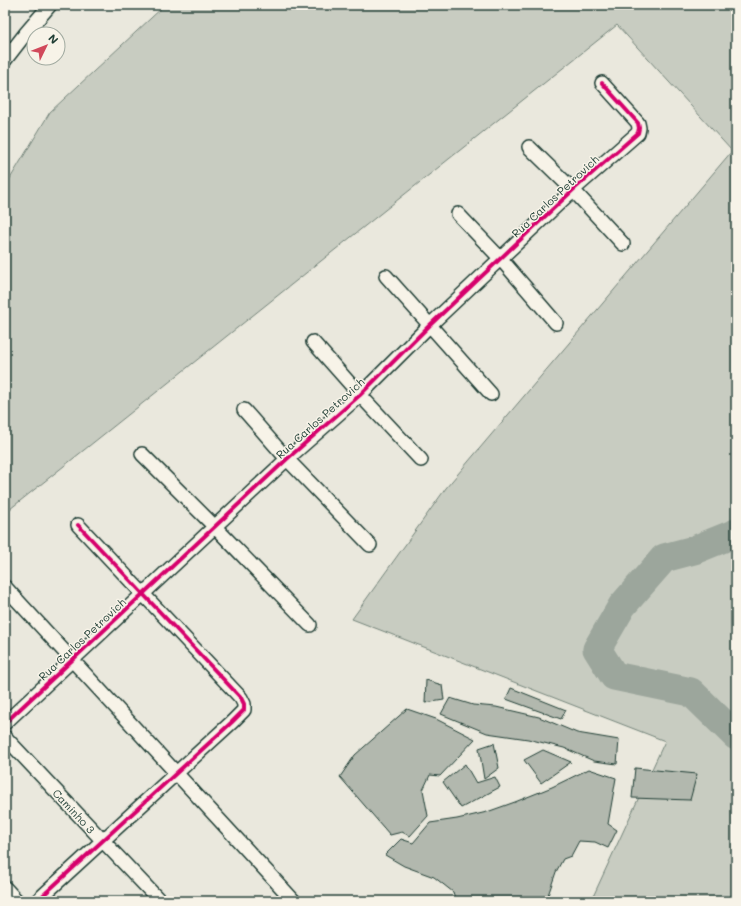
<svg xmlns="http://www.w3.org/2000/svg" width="741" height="906" viewBox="0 0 741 906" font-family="Mali,sans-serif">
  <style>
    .green { fill: #c8ccc1; stroke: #74847a }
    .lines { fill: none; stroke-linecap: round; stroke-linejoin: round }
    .river { stroke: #9ca69c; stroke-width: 29 }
    .building { fill: #b2b8ae; stroke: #1f3d34 }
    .street-casing { stroke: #1f3d34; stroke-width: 16 }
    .street { stroke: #f7f3e8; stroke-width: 13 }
    .cycleway-casing { stroke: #f7f3e8; stroke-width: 6 }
    .cycleway { stroke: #d6006c; stroke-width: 4 }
    .labels { text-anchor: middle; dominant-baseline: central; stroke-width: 3; stroke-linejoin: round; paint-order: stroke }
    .street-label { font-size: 11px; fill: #1f3d34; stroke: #f7f3e8 }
  </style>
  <rect width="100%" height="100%" fill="#eae8dd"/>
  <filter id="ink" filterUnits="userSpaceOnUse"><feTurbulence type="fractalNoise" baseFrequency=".025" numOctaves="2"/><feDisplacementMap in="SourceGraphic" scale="8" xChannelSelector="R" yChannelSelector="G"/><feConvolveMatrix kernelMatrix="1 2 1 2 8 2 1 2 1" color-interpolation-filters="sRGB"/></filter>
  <g filter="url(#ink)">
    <!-- green -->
    <path class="green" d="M165,5H736V901H591L665,741L352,619L446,488L732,151L617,25L5,513V187L50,112Z"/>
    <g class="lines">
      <!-- river -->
      <path class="river" d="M736,533L694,550L664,558L622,606L597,649L614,676L691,692L736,736"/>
    </g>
    <!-- building -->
    <path class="building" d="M426,680L442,685L444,700L425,703Z
      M511,688L566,710L561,719L506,699Z
      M450,698L473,705L496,707L539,717L577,733L619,740L617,764L594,761L564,748L528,739L487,733L441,714Z
      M407,709L436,719L475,739L440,776L430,775L423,790L428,816L410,836L402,832L390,835L340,777L355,755Z
      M494,743L499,768L484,779L479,748Z
      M543,750L571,762L541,783L524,760Z
      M465,764L476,783L495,777L500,787L461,808L443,782Z
      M635,768L697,774L690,800L632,798Z
      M589,769L616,778L608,824L617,830L608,848L595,842L579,841L571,856L563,859L556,872L546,901H456L453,892L434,877L404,866L385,855L401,839L413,843L430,823L457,819L487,812L515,802L552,787Z"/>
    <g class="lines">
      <defs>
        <path id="street" d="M5,60L26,33L50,5
          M529,147L573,190L623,244
          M458,214L500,258L556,323
          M386,276L491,394
          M313,342L360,395L421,460
          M244,410L287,459L370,545
          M142,454L215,527L310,625
          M5,587L294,901
          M5,723L287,459L360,395L430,325L573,190L638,133L639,128L638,123L602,83
          M5,737L103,841L160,901
          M5,888L17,901
          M37,901L232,722L244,710V704L241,698L78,525"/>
      </defs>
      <!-- street casing -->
      <use href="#street" class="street-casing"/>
      <!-- street -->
      <use href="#street" class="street"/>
      <defs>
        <path id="cycleway" d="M5,723L287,459L360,395L430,325L573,190L638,133L639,128L638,123L602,83
          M37,901L232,722L244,710V704L241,698L78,525"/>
      </defs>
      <!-- cycleway casing -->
      <use href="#cycleway" class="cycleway-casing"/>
      <!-- cycleway -->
      <use href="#cycleway" class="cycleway"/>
    </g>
  </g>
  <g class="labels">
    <!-- street labels -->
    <g class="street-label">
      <text transform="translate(555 196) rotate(-43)">Rua Carlos Petrovich</text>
      <text transform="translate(320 418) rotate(-42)">Rua Carlos Petrovich</text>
      <text transform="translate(82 639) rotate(-43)">Rua Carlos Petrovich</text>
      <text transform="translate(74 811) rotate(47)">Caminho 3</text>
    </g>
  </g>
  <!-- margin -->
  <rect width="741" height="906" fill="none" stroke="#f7f3e8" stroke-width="20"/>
  <rect x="10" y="10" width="721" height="886" fill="none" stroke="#1f3d34" stroke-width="1.5" filter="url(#ink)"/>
  <!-- north arrow -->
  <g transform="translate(46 46) rotate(47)"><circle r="19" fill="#f7f3e8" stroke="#a1aaa0"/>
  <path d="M0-3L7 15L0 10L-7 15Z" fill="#d1495b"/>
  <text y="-6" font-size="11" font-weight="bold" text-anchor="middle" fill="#1f3d34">N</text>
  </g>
</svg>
